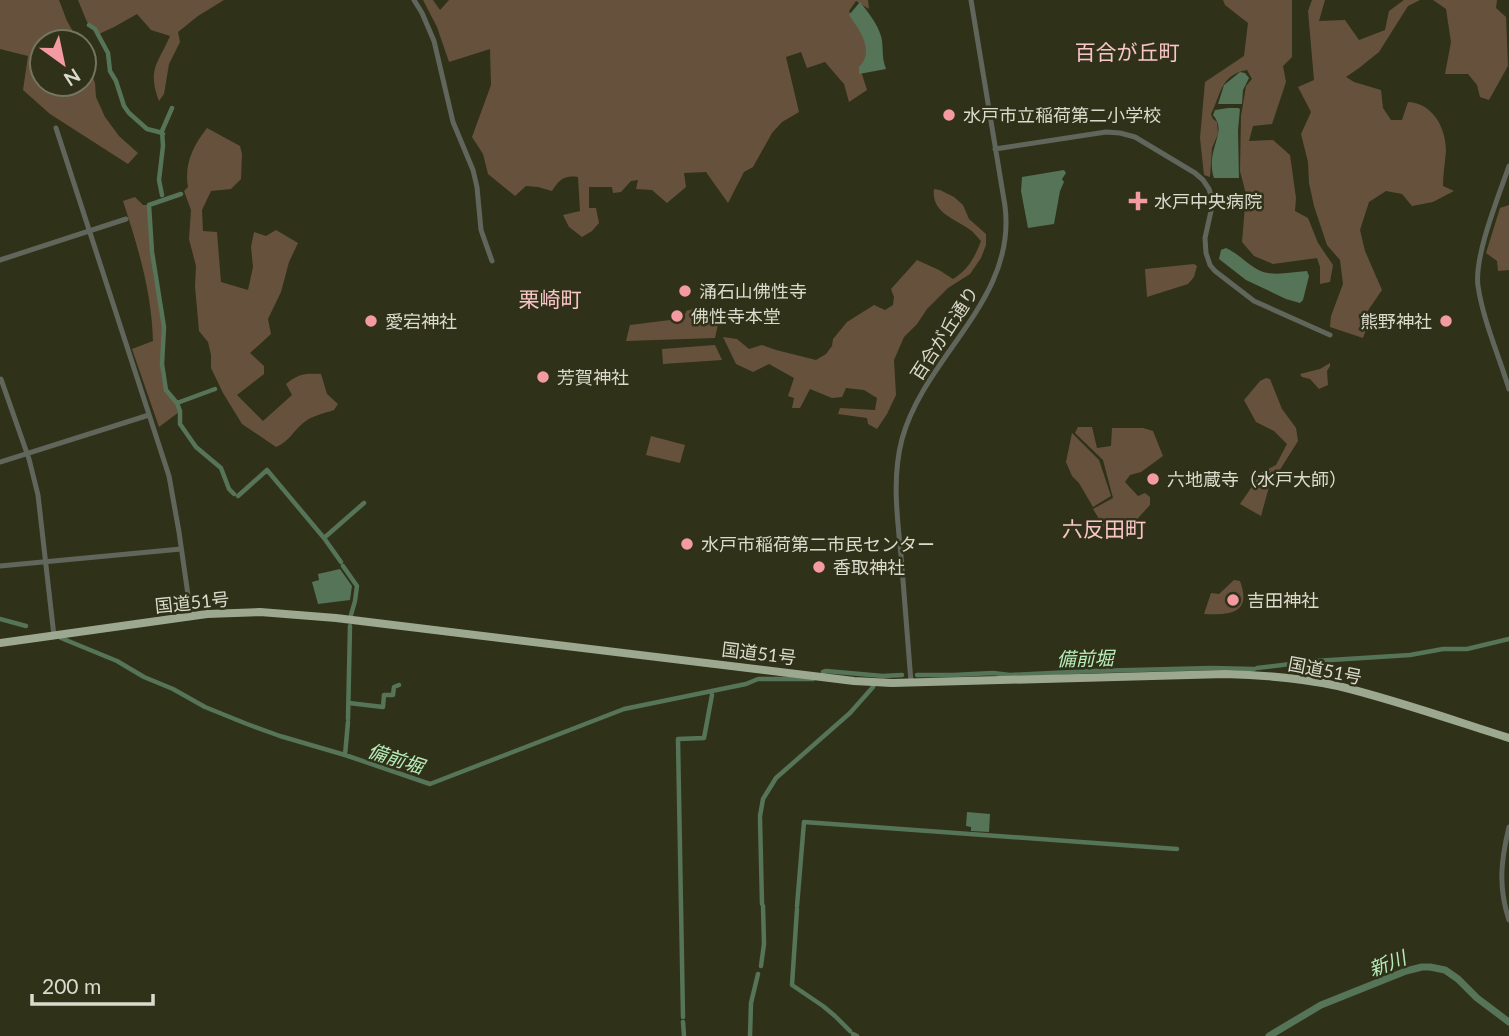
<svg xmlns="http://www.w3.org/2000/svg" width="1509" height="1036" viewBox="0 0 1509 1036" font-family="Lato,'Noto Sans JP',sans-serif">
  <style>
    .green { fill: #66523c }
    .water { fill: #557458 }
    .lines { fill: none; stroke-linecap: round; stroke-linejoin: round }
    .canal { stroke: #557458; stroke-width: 4.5 }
    .river { stroke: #557458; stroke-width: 7 }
    .tertiary { stroke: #61665c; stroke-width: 5 }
    .trunk { stroke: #9ca890; stroke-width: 8 }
    .poi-dot { fill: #f49aa2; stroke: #303119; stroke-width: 2.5 }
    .labels { text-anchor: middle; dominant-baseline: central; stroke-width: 5; stroke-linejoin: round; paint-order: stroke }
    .poi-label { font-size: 18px; fill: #dadbcd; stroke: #303119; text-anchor: start }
    .street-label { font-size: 18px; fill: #dadbcd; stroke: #303119 }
    .water-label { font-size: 19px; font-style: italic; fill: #b6edbb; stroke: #303119 }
    .quarter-label { font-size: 21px; fill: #fac5c9; stroke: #303119 }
  </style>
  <rect width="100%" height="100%" fill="#303119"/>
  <!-- green -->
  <path class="green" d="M0,0H59L67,21L79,42H42V84H84V54L95,83L96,97L105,117L119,136L138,153L128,164L50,114L23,90L28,56L0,49Z
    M78,0H224L198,16L178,32L180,42L169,64L164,94L159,101C147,69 158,64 170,36L151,30L137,14L114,27L99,34L87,22Z
    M423,0H433L440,10L449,0H868L869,9L856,1L849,11C865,35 875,40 860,68L867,90L849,102L844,84L825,62L807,68L801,52L786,57L799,112L782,122L772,133L753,167L744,172L728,203L706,172L684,173L686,187L667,203L652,190L636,189L638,180L631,181L621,192L613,193L612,187H589V208H596L599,223L592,231L582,237L569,227L563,215L580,211L578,177C564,175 559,180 552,191L538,187L526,186L515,196L488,174L483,154L472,137L491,85L490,49L449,62L437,27Z
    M1223,0H1292V57L1283,66L1286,82L1272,124L1253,126L1249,141L1273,140L1290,155L1296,198L1295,211L1308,218L1318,243L1333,265L1330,282L1320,284V267L1317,258L1273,264L1254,256L1242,242L1246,194L1240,171L1241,116L1246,86L1252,79L1247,70C1220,75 1221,95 1211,114L1213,119L1217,122L1218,134L1212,148L1210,177L1204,175L1200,138L1205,82L1244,56L1248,23L1225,5Z
    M1312,0H1325L1319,21L1345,20L1359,40L1385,30L1389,11L1404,0H1420L1408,6L1379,52L1359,68L1346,77L1354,82L1381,90L1383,108L1391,120H1402L1408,102C1433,103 1446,128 1446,151C1445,163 1443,174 1443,186L1454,191L1433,202L1412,206L1402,194L1386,191L1369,202L1360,230L1365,251L1382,290L1367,312L1368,324L1363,338L1330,327L1331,316L1343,284L1340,260L1327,245L1314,206L1309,183L1308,162L1301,134L1311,112L1298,87L1314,80L1308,11Z
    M1433,0H1497L1496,8L1506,17L1508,66L1489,100L1480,97L1477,85L1468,74H1445L1451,42L1446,9Z
    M207,128L240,146L242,154L241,179L231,189L211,191L202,210L203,231L217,232L221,282L248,290L253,267L251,247L254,232L266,236L276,230L298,243L289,262L281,292L268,319L271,334L250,353L264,366V374L237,395L263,421L292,395L286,384C298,374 305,373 321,374L327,394L338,404L334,410C323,414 312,415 302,424C293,432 288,442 276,447L242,424L223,393L211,368V355L208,342L199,331L195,286L196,266L189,239L191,210L184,191L188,187C184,164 193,146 207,128Z
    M934,189L940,190L954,197L963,205L969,219L986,234V245L981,258L970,274L948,288L927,309L917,324L904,337L894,360L896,395L887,414L877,429L868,424L867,418L838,414L840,408L875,410L877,398L864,390L846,388L842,397L832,398L810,389L800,408H792L794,398L788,396L794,378L769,364L753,372L736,364L723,337L737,339L749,349L762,345L776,350L816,360L826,354L832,346L833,339L847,322L874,305L885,310L893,305L894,297L891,289L917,260L939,270L953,279C968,270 975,257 981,241C977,237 974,232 969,229C953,218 931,212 934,189Z
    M135,197L143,205H148L151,252L163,332L161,372L165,391L176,404L179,412L159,427L132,349L153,341C152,293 138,247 123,201Z
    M1509,205V270L1498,271L1497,261L1486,253L1500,208Z
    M1194,264L1197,266L1194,277L1188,284L1147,297L1145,269Z
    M701,307L705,311L720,315L715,338L626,341L630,325L670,320L672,322L681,323L683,321L682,314L686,313V311Z
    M715,345L722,360L663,364L662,349Z
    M1330,363V366L1327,371L1328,385L1319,389L1310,379L1302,377L1300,374L1320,369Z
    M1266,378L1270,379L1282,409L1296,428L1298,441L1269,487L1261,516L1240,504L1262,472L1276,465L1287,444L1274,431L1256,422L1244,400L1260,381Z
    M1078,427H1092L1097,448L1111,446L1112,428H1143L1153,431L1163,456L1141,472L1130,475L1125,482L1138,496L1145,493L1150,497V505L1129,528L1113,523L1104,527L1093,509L1113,498L1103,460L1075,433Z
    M1072,433L1099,460L1111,496L1093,507L1079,483L1072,476L1066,462Z
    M651,436L685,445L680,463L646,455Z
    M1234,580L1240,581C1252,614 1230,615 1204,614L1211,593L1219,594Z"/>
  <!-- water -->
  <path class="water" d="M860,2C868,12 877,23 881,36C884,47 881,56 886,69L859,74V67C875,50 860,31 849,15Z
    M1240,72L1245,73L1249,78L1243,90L1242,104H1218L1224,85Z
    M1228,108H1238L1240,109L1238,130L1239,178H1214C1211,170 1211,158 1214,149C1217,136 1223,127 1213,115L1215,110Z
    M1064,170L1066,173L1062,179L1064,182L1060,191L1054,224L1028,228L1021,191L1022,177Z
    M1226,248C1237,253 1244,261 1255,268C1270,278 1289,272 1307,271L1309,276L1303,300L1300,303L1286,299L1246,280L1219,259L1221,250Z
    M340,569L352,586L350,600L318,604L312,582L319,580L318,574Z
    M967,812L990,814L989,832L971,831V827L966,826Z"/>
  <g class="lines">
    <!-- canal -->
    <path class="canal" d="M89,25L95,29L108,53L110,71L116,81L124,106L129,113L147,129L159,132L163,134
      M181,194L149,205L152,252L164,327L162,364L166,390L177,403L180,411V424L196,447L221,468L229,489L234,494
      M162,195L159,180L163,146L162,131L172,108
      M177,403L215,389
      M238,496L267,470L324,538L341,562
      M324,538L364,503
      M343,566L357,586L355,601L351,615
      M0,619L26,626
      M61,638L117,661L144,677L173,689L205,707L247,724L280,736L345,755L430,784L624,709L746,684L758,679H813
      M1257,668L1315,661L1410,655L1443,649H1467L1509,639
      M823,672L826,671L883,676L902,675
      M917,675H953L993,673L1010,675L1092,671L1212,668L1254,669
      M349,703L383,707L384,695H393L394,687L399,685
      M348,719L350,626
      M345,755L348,722
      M760,816L763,799L776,778L850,713L873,687
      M760,818L762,904
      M797,906L804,822L1177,849
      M797,909L792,985L823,1006L835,1016
      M761,966L764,944L763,906
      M683,1017L678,739L704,738L712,695
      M837,1018L850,1031
      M683,1022L684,1036
      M853,1034L857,1036
      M750,1036L751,1003L758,974"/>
    <!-- river -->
    <path class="river" d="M1269,1036L1321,1005L1406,971L1422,967H1430L1445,970L1458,979L1477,998L1509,1022"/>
    <!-- tertiary -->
    <path class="tertiary" d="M414,0L422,13L434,41L453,122L473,170L477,187L481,230L492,261
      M56,128L169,476L179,532L191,616
      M995,149L1106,132L1120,133L1135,137L1195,173L1203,180L1209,189L1212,199L1211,211L1205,238L1206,253L1210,265L1215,271L1254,301L1330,335
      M1509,166C1499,195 1474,256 1478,286C1483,320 1499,356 1509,389
      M0,260L126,219
      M1,379L29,459L38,495L54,636
      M0,462L149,415
      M0,566L181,549
      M911,682C908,640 904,598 901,555C897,516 892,477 902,439C925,355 1017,300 1005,206L971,0
      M1509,827C1501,860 1498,887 1509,920"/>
    <!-- trunk -->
    <path class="trunk" d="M0,643L207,614L260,612L336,618L854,681L892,683L1225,674C1263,675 1301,678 1338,686C1396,700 1452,720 1509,738"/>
  </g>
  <!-- markers -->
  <g class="poi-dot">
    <circle cx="949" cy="115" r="7"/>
    <path d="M1134.5 190.5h7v7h7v7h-7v7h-7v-7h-7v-7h7z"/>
    <circle cx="685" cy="291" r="7"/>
    <circle cx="677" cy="316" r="7"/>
    <circle cx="371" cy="321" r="7"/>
    <circle cx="1446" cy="321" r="7"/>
    <circle cx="543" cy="377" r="7"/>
    <circle cx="1153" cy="479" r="7"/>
    <circle cx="687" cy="544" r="7"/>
    <circle cx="819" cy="567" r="7"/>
    <circle cx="1233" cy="600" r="7"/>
  </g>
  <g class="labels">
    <!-- poi labels -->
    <g class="poi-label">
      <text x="963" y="115">水戸市立稲荷第二小学校</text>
      <text x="1154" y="201">水戸中央病院</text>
      <text x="699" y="291">涌石山佛性寺</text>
      <text x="691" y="316">佛性寺本堂</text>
      <text x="385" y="321">愛宕神社</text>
      <text x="1432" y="321" text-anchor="end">熊野神社</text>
      <text x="557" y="377">芳賀神社</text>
      <text x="1167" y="479">六地蔵寺（水戸大師）</text>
      <text x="701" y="544">水戸市稲荷第二市民センター</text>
      <text x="833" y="567">香取神社</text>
      <text x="1247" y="600">吉田神社</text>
    </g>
    <!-- street labels -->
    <g class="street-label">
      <text transform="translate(944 333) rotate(-57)">百合が丘通り</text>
      <text transform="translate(192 602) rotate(-6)">国道51号</text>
      <text transform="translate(759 653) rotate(7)">国道51号</text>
      <text transform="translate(1325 670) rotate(11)">国道51号</text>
    </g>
    <!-- water labels -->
    <g class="water-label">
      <text transform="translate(1085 658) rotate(-1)">備前堀</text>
      <text transform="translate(396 758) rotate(18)">備前堀</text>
      <text transform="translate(1387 963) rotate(-21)">新川</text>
    </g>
    <!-- quarter labels -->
    <g class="quarter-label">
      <text x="1127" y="51">百合が丘町</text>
      <text x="550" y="298">栗崎町</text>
      <text x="1104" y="528">六反田町</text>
    </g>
  </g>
  <!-- north arrow -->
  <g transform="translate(63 63) rotate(147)"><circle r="33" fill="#303119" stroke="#747561" stroke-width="2"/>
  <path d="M0-5L12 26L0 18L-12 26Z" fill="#f49aa2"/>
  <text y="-10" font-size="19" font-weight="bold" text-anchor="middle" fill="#dadbcd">N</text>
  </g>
  <!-- scale -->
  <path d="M32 994v10h121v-10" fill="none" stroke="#dadbcd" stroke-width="3.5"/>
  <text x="42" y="994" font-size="21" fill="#dadbcd" stroke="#303119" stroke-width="5" paint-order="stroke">200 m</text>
</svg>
